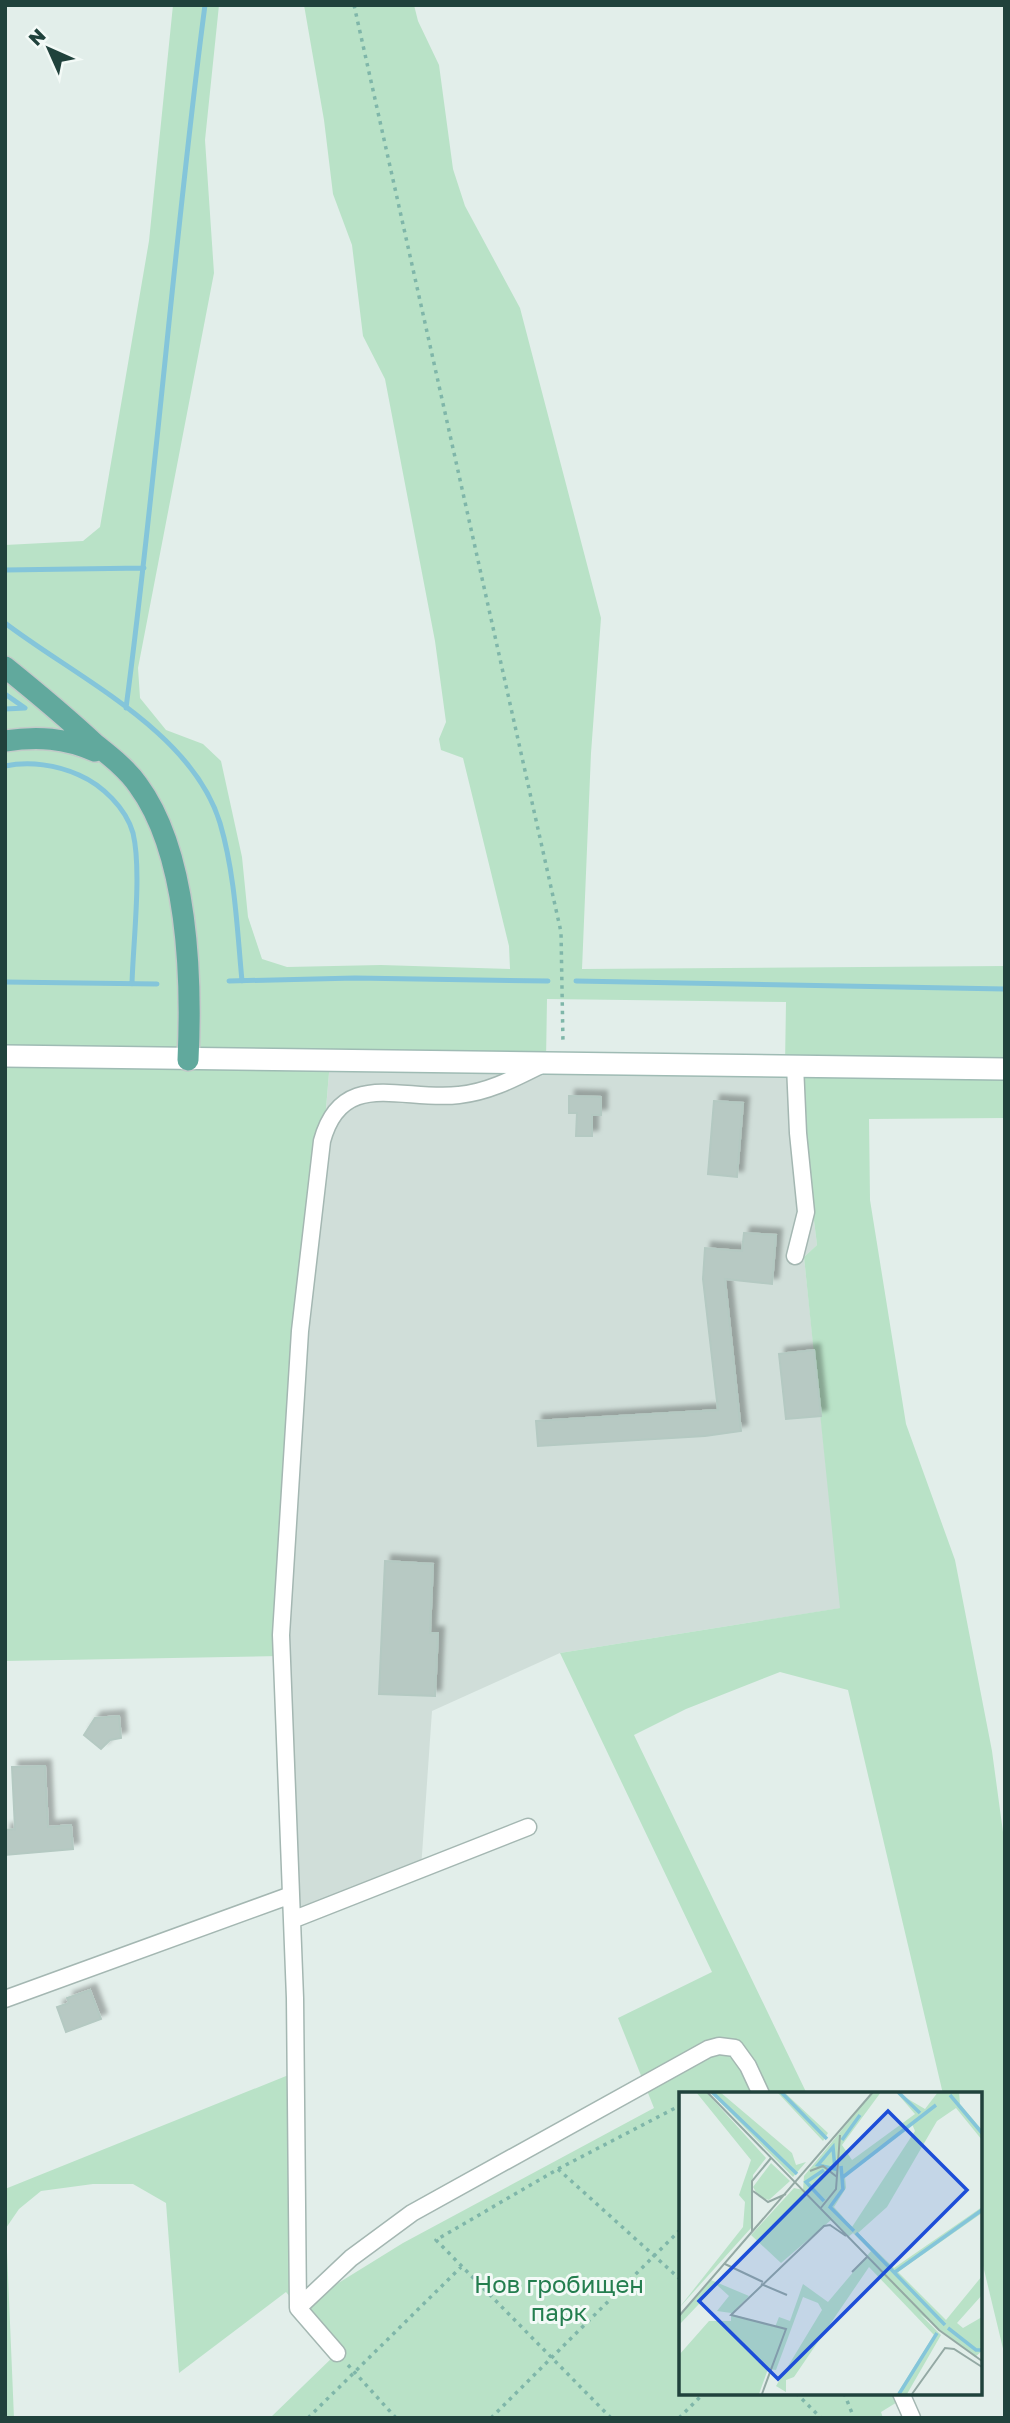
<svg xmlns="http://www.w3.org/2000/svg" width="1010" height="2423" viewBox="0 0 1010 2423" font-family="'Golos Text',sans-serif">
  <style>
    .built { fill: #d0ded9 }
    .green { fill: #b9e2c7 }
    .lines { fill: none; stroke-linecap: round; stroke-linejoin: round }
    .stream { stroke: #84c5da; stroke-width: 5 }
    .building { fill: #b7c9c3; stroke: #b4c9c2; stroke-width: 2; filter: url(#shadow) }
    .street-casing { stroke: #a4b7b2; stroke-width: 19 }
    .secondary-casing { stroke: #9fbbb4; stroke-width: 24 }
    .primary-casing { stroke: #c1cac8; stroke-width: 24 }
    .path { stroke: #7fb6a9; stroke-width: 3.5; stroke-dasharray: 3.5 5; stroke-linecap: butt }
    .street { stroke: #fff; stroke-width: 16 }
    .secondary { stroke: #fff; stroke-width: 21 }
    .primary { stroke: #61a99d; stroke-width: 21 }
    .labels { text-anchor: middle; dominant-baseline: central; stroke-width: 6; stroke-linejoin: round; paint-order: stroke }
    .park-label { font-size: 24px; fill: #247e4f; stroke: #f3faf7 }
    .inset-river { fill: none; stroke: #84c5da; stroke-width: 3.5 }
    .inset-road { fill: none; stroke: #94a9a4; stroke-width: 2 }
    .view { fill: #1d4ed8; fill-opacity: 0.15; stroke: #1d4ed8; stroke-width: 3.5 }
    .inset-edge { fill: none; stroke: #20423c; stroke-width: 3.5 }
  </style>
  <defs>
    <filter id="shadow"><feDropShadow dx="6" dy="-6" stdDeviation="2" flood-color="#0004"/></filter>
  </defs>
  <rect width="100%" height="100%" fill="#e2eeea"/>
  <!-- built -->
  <path class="built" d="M330,1061L795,1065L817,1245L804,1257L841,1608L560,1653L432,1711L421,1869L292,1920L281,1657Z"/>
  <!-- green -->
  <path class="green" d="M173,5H219L205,140L214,273L138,668L140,698L166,730L203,744L221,761L242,857L248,917L262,959L287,967L381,965L510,969L509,946L463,758L441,750L439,739L446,722L435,641L385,379L363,336L352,245L333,194L324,120L304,5H414L418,21L439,65L453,169L465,206L520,308L601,618L591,753L582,969L1005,966V1118L869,1119L870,1200L906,1424L955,1560L992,1751L1005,1847V2357L980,2253V2094H943L848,1690L780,1672L686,1709L634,1735L807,2094H681V2393H912L881,2412L883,2418H270L336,2354L286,2292L179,2373L166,2203L133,2184H93L41,2191L19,2209L6,2228L14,2418H5V2189L296,2072L298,2308L403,2243L654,2108L618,2018L712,1972L560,1653L840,1608L804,1257L817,1245L795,1066L785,1065L786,1002L547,999L546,1062L330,1061L280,1656L5,1661V545L83,541L100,527L149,241Z"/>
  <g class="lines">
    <!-- stream -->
    <path class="stream" d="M5,570L144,568
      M5,623C77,678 192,731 220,823C235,874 237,928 242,981
      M5,694L25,708L5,709
      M126,708C157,474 174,239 205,5
      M5,766C30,761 57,765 79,775C102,785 126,808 133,833C142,871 133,943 132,984
      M229,981L355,978L548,981
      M576,981L1005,989
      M5,982L157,984"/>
  </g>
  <!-- building -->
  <path class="building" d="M569,1096L601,1097V1115H592V1136H576L577,1113H569Z
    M714,1101L743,1103L737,1177L708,1174Z
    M744,1233L776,1235L772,1284L725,1279L741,1431L705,1436L538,1446L536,1421L718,1410L703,1279L705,1248L742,1251Z
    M814,1350L821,1416L786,1419L779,1354Z
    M385,1561L433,1564L430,1633H438L435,1696L379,1694Z
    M119,1716L121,1738L110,1740L101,1749L84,1735L95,1718Z
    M45,1766L48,1827L71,1825L73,1849L5,1855V1830L15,1829L12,1767Z
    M90,1990L101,2019L66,2032L57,2007L69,2003L67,1998Z"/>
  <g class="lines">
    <defs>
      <path id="street" d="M541,1065C515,1078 489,1092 459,1095C403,1102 342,1067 322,1141L300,1331L281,1635L295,1998L298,2308L351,2258L412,2213L708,2049L719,2046L735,2048L748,2066L761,2094
        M795,1256L806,1212L798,1133L795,1065
        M292,1920L528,1827
        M5,1999L291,1895
        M298,2308L337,2353
        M901,2393L912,2418"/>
      <path id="secondary" d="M5,1056L1005,1069"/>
      <path id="primary" d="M5,667C36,692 66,717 95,744C110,756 127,769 138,785C188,853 192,977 188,1060
        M5,741C38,736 65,738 95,751"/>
    </defs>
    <!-- street casing -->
    <use href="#street" class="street-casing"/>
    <!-- secondary casing -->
    <use href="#secondary" class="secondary-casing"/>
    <!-- primary casing -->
    <use href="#primary" class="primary-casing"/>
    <!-- path -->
    <path class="path" d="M354,5L561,932L563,1044
      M558,2169L681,2280
      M348,2365L396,2418
      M796,2393L821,2418
      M844,2393L854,2418
      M308,2418L461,2267
      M491,2418L681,2229
      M611,2418L436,2240L558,2169L681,2105
      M679,2418L704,2393"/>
    <!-- street -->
    <use href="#street" class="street"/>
    <!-- secondary -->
    <use href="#secondary" class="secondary"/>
    <!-- primary -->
    <use href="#primary" class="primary"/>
  </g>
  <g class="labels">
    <!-- park labels -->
    <g class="park-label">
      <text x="559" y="2283">Нов гробищен<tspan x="559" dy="28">парк</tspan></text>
    </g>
  </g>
  <!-- overview -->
  <g transform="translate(679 2092)">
    <rect width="303" height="303" fill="#e2eeea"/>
    <path d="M17,0H27L87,66L74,83L72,136L0,216L64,135L66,110L60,103L72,68ZM31,0H41L113,61L117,73L127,70L114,85ZM98,0H105L149,41L144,49ZM194,0H202L163,53L173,68L236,22L217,0L246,17L259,0H280L281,12L303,38V48L277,16L258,29L208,115L179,141L215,176L303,115V121L219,180L267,228L303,184V203L278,231L284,236L303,225V259L296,265L241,222L262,243L228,302H218L255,243L190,175L115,285L107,288V300L97,294L143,218L139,211L124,205L97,278L89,277L80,302H0V263L30,229H52V221L38,219L50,204L38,193L0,233V224L32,188L70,204L53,222L96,235L100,225L111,229L124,192L149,210L192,159L174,141L169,145L152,128L102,171L72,143L115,96L124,98L125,84ZM233,32L236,39L173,135L155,115L167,96L166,85ZM92,71L111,89L90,108L80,105L74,95Z" fill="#b9e2c7" fill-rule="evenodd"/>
    <path class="inset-river" d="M33,0L118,82M102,0L148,47M219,0L241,21M271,3L303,41M163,48L181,23M154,55L156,77L139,73ZM145,78L127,90L145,109M164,85L257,13M150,114L175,139M151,115L164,97L162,74M177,141L266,233M216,180L303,118M269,236L297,258H303M220,302L258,241"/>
    <path class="inset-road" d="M28,0L260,238L303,269M131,79L144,74L158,85M74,99L89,110L107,102M141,117L157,97L161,43M73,139V89L92,66M46,172L84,190M173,180L188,165M82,192L108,203M0,224L194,0M83,302L107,237L52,223L145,134L151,133L167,144M233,302L266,256L275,257L303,275"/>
    <path class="view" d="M209,19L288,98L99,287L20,209Z"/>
    <rect width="303" height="303" class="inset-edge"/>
  </g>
  <!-- border -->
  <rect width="1010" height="2423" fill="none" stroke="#20423c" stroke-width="14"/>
  <!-- north arrow -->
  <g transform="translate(49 49) rotate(315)" stroke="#f3faf7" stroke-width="5" paint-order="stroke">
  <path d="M0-5L12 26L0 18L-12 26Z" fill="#20423c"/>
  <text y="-10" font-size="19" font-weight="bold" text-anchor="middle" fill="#20423c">N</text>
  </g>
</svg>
